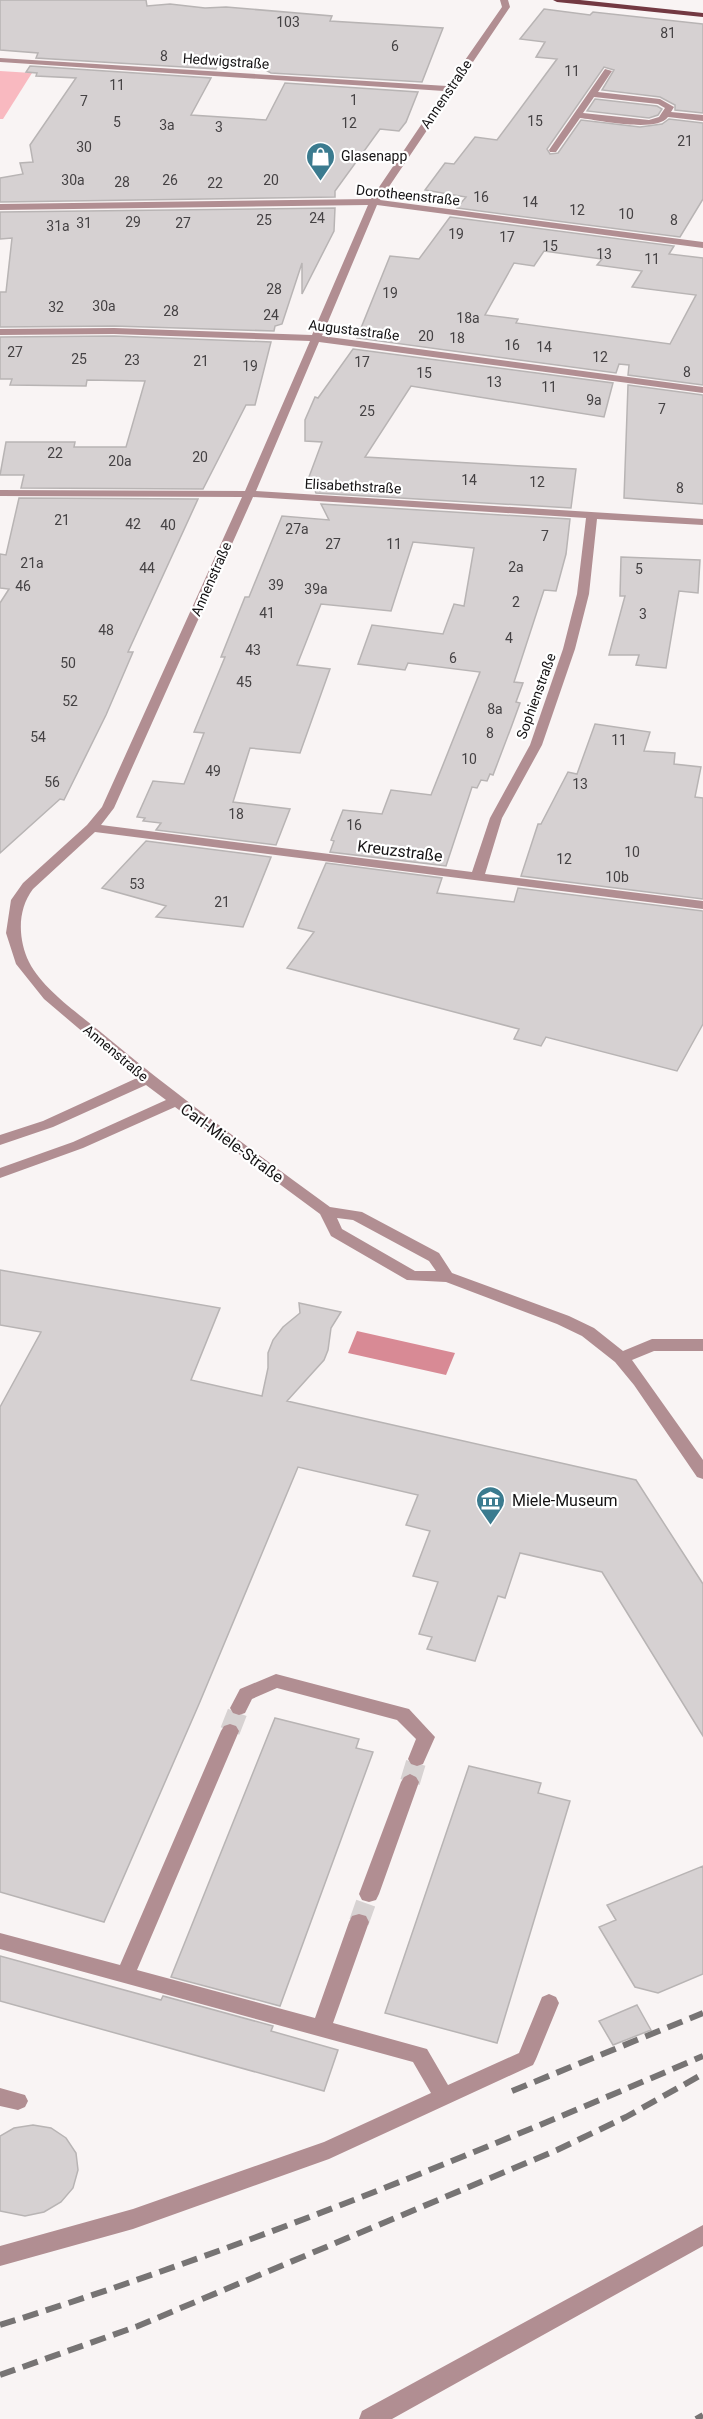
<svg xmlns="http://www.w3.org/2000/svg" width="703" height="2419" viewBox="0 0 703 2419" font-family="Roboto,sans-serif">
  <style>
    .green { fill: #f9b9c0 }
    .water { fill: #d88a95 }
    .building { fill: #d6d1d2; stroke: #b8b4b4; stroke-width: 1.5; fill-rule: evenodd }
    .lines { fill: none; stroke-linecap: round; stroke-linejoin: round }
    .minor-tunnel { stroke: #d7d2d2; stroke-width: 20; stroke-dasharray: 20 10; stroke-linecap: butt }
    .minor { fill: #b18e92; fill-rule: evenodd }
    .major { fill: #733942; fill-rule: evenodd }
    .rail { stroke: #777474; stroke-width: 6; stroke-dasharray: 16 8; stroke-linecap: butt }
    .labels { text-anchor: middle; dominant-baseline: central; stroke-width: 4.5; stroke-linejoin: round; paint-order: stroke }
    .number-label { font-size: 14px; fill: #454244 }
    .far-street-label { font-size: 14px; fill: #151314; stroke: #fff }
    .far-poi-label { font-size: 14px; fill: #151314; stroke: #fff; text-anchor: start }
    .street-label { font-size: 16px; fill: #151314; stroke: #fff }
    .poi-label { font-size: 16px; fill: #151314; stroke: #fff; text-anchor: start }
  </style>
  <rect width="100%" height="100%" fill="#f9f4f4"/>
  <!-- green -->
  <path class="green" d="M0,71L32,73L3,119H0Z"/>
  <!-- water -->
  <path class="water" d="M357,1331L455,1353L446,1375L348,1353Z"/>
  <!-- building -->
  <path class="building" d="M0,0H146L147,6L170,4L205,8L226,7L332,16L330,21L443,28L422,82L271,73L256,65L219,62L216,69L36,58L38,53L0,50Z
    M544,9L590,15L593,12L703,24V113L675,110V105L660,97L602,90L614,70L604,67L547,149L550,154L558,153L581,120L640,127L662,124L669,119L703,123V199L680,237L457,208L466,197L425,190L445,163L454,164L475,137L497,140L557,59L536,57L545,42L520,39Z
    M30,66L211,78L191,115L266,120L285,83L418,92L406,122L399,131L380,129L335,191V197L0,202V178L23,174L20,163L33,162L30,145L76,78L36,76L37,73L26,72Z
    M595,99L657,106L662,109L658,115L649,118L587,111Z
    M335,208L334,231L302,294V263L282,324L275,326L274,331L114,326L0,327V292H6L12,238L0,239V212Z
    M450,217L674,246L669,254L703,258V385L628,375L629,365L619,364L616,373L357,338L390,256L419,259ZM544,251L602,259L597,265L642,271L632,287L696,295L670,344L516,323L518,319L485,315L514,263L534,266Z
    M114,336L271,342L255,405H246L203,489L21,488L24,475H0L6,442H75L74,447H126L145,381L87,380L86,386L10,385L12,379H0V337Z
    M353,349L613,383L604,417L411,386L365,457L576,469L571,508L316,493L309,477L322,442L305,441V420L315,397L318,398Z
    M628,385L703,395V504L624,498Z
    M19,498L198,499L128,652H133L106,715L64,800L60,799L0,853V603L9,589L0,588V554L6,555Z
    M321,504L570,519L566,554L556,591L544,590L514,682L523,683L516,702L520,703L512,725L493,775L490,774L487,781L481,780L477,788L472,787L446,866L330,852L334,841L331,840L343,810L382,814L391,790L431,795L480,672L408,663L405,670L358,664L372,625L443,634L454,604L464,606L474,548L413,542L391,611L321,604L297,665L330,669L300,753L250,748L233,802L290,809L276,845L156,830L161,823L143,821L145,818L137,817L153,781L184,784L204,733L194,732L225,657H221L245,597H249L282,516L329,520Z
    M621,557L700,560L698,593L679,591L666,668L636,665L639,655H609L625,596H620Z
    M595,724L650,732L644,751L675,753L674,764L701,767L695,797L703,798V899L521,876L538,824H541L568,772L577,774Z
    M146,841L271,857L243,927L156,917L166,906L102,888Z
    M326,863L442,878L437,893L514,902L518,888L703,911V1024L677,1071L546,1037L541,1046L514,1039L519,1029L287,968L314,932L298,928Z
    M0,1270L220,1308L191,1380L262,1396L268,1368V1353L273,1340L283,1327L300,1313L299,1303L341,1312L331,1328L328,1350L324,1360L287,1401L636,1480L703,1584V1736L602,1572L520,1553L505,1598L498,1596L475,1661L427,1649L432,1637L419,1634L438,1582L413,1576L430,1531L406,1525L418,1495L298,1467L199,1704L104,1922L0,1892V1407L41,1332L0,1325Z
    M275,1718L359,1739L356,1748L373,1752L280,2006L171,1977Z
    M469,1766L541,1783L538,1793L570,1801L497,2043L385,2013Z
    M703,1866V1974L658,1993L635,1987L599,1927L616,1920L607,1905Z
    M0,1956L161,2000L163,1996L273,2026L271,2031L338,2050L324,2091L0,2001Z
    M637,2005L651,2030L613,2045L599,2021Z
    M33,2125L51,2128L66,2138L76,2153L78,2170L73,2188L61,2202L44,2212L25,2216L0,2211V2136L14,2128Z"/>
  <g class="lines">
    <!-- minor-tunnel -->
    <path class="minor-tunnel" d="M230,1731L239,1708
      M410,1782L417,1759
      M359,1922L369,1894"/>
    <!-- minor -->
    <path class="minor" d="M500,0H508L510,7L380,200L703,242V248L377,205L322,336L703,387V393L319,342L256,491L703,519V525L597,519L589,594L575,649L542,745L502,818L485,874L703,901V909L95,832L33,889C17,910 18,939 29,962C42,988 75,1011 97,1029C172,1092 251,1149 330,1207L362,1212L439,1253L452,1273L569,1316L594,1328L623,1351L652,1339H703V1351H654L632,1360L703,1460V1479L697,1477L634,1385L615,1362L582,1336L557,1324L446,1282L407,1280L331,1236L320,1214L175,1107L83,1148L0,1178V1168L73,1142L166,1100L146,1085L53,1127L0,1145V1135L43,1121L137,1078L44,999L16,964L6,933L11,900L23,883L87,825L102,807L242,497L0,496V490L245,491L310,341L114,334L0,335V329L114,328L312,335L368,205L0,210V204L371,199L444,91L0,62V58L447,86L502,7ZM253,497L586,518L577,594L563,649L530,745L490,818L472,872L101,825L114,808ZM337,1218L353,1220L429,1261L436,1271H415L342,1229Z
      M605,69L612,71L598,92L660,99L674,107L671,112L703,115V121L668,117C657,133 598,120 580,118L556,152H550L549,150ZM594,97L658,104L665,108L659,117L649,120L583,113Z
      M276,1674L409,1709L435,1737L423,1764L417,1766L411,1764L408,1759L416,1739L397,1720L277,1688L252,1699L245,1713L239,1715L233,1713L230,1708L240,1689Z
      M230,1724L236,1726L239,1731L137,1970L315,2018L349,1922L352,1916L359,1914L366,1916L369,1922L333,2023L427,2049L448,2085L519,2053L542,1997L549,1994L556,1997L559,2003L536,2059L533,2065L329,2159L133,2229L0,2266V2246L133,2209L324,2142L431,2093L413,2062L0,1949V1933L120,1965L221,1731L224,1726Z
      M410,1774L416,1777L419,1782L379,1894L376,1900L369,1902L362,1900L359,1894L401,1782L404,1777Z
      M0,2088L25,2095L28,2101L25,2107L18,2110L0,2106Z
      M703,2225V2246L392,2419H359L362,2411Z"/>
    <!-- major -->
    <path class="major" d="M553,0H580L703,13V17L557,2Z"/>
    <!-- rail -->
    <path class="rail" d="M512,2091L703,2013
      M0,2325C240,2250 472,2155 703,2056
      M0,2375L138,2326L557,2150L626,2117L703,2074
      M696,2419L703,2415"/>
  </g>
  <!-- icons -->
  <defs>
    <symbol id="shop-pin" viewBox="-11 -11 22 30"><path d="M0 17L-7.5 6A9.5 9.5 0 1 1 7.5 6Z" fill="#3b7b8f" stroke="#fff"/><path d="M-5-2.5h2.3a2.7 3.5 0 0 1 5.4 0H5L5.5 6h-11ZM-1.5-2.5h3a1.5 2.3 0 0 0-3 0Z" fill="#fff"/></symbol>
    <symbol id="museum-pin" viewBox="-11 -11 22 30"><path d="M0 17L-7.5 6A9.5 9.5 0 1 1 7.5 6Z" fill="#3b7b8f" stroke="#fff"/><path d="M0-6L6-3V-2H-6V-3ZM-5-1h2V3h-2ZM-1-1h2V3h-2ZM3-1h2V3H3ZM-6 4H6V6H-6Z" fill="#fff"/></symbol>
  </defs>
  <g fill-rule="evenodd">
    <use href="#shop-pin" x="304" y="140" width="33" height="45"/>
    <use href="#museum-pin" x="474" y="1484" width="33" height="45"/>
  </g>
  <g class="labels">
    <!-- number labels -->
    <g class="number-label">
      <text x="288" y="22">103</text>
      <text x="668" y="33">81</text>
      <text x="395" y="46">6</text>
      <text x="164" y="56">8</text>
      <text x="572" y="71">11</text>
      <text x="117" y="85">11</text>
      <text x="354" y="100">1</text>
      <text x="84" y="101">7</text>
      <text x="535" y="121">15</text>
      <text x="117" y="122">5</text>
      <text x="349" y="123">12</text>
      <text x="167" y="125">3a</text>
      <text x="219" y="127">3</text>
      <text x="685" y="141">21</text>
      <text x="84" y="147">30</text>
      <text x="73" y="180">30a</text>
      <text x="170" y="180">26</text>
      <text x="271" y="180">20</text>
      <text x="122" y="182">28</text>
      <text x="215" y="183">22</text>
      <text x="481" y="197">16</text>
      <text x="530" y="202">14</text>
      <text x="577" y="210">12</text>
      <text x="626" y="214">10</text>
      <text x="317" y="218">24</text>
      <text x="264" y="220">25</text>
      <text x="674" y="220">8</text>
      <text x="133" y="222">29</text>
      <text x="84" y="223">31</text>
      <text x="183" y="223">27</text>
      <text x="58" y="226">31a</text>
      <text x="456" y="234">19</text>
      <text x="507" y="237">17</text>
      <text x="550" y="246">15</text>
      <text x="604" y="254">13</text>
      <text x="652" y="259">11</text>
      <text x="274" y="289">28</text>
      <text x="390" y="293">19</text>
      <text x="104" y="306">30a</text>
      <text x="56" y="307">32</text>
      <text x="171" y="311">28</text>
      <text x="271" y="315">24</text>
      <text x="468" y="318">18a</text>
      <text x="426" y="336">20</text>
      <text x="457" y="338">18</text>
      <text x="512" y="345">16</text>
      <text x="544" y="347">14</text>
      <text x="15" y="352">27</text>
      <text x="600" y="357">12</text>
      <text x="79" y="359">25</text>
      <text x="132" y="360">23</text>
      <text x="201" y="361">21</text>
      <text x="362" y="362">17</text>
      <text x="250" y="366">19</text>
      <text x="687" y="372">8</text>
      <text x="424" y="373">15</text>
      <text x="494" y="382">13</text>
      <text x="549" y="387">11</text>
      <text x="594" y="400">9a</text>
      <text x="662" y="409">7</text>
      <text x="367" y="411">25</text>
      <text x="55" y="453">22</text>
      <text x="200" y="457">20</text>
      <text x="120" y="461">20a</text>
      <text x="469" y="480">14</text>
      <text x="537" y="482">12</text>
      <text x="680" y="488">8</text>
      <text x="62" y="520">21</text>
      <text x="133" y="524">42</text>
      <text x="168" y="525">40</text>
      <text x="297" y="529">27a</text>
      <text x="545" y="536">7</text>
      <text x="333" y="544">27</text>
      <text x="394" y="544">11</text>
      <text x="32" y="563">21a</text>
      <text x="516" y="567">2a</text>
      <text x="147" y="568">44</text>
      <text x="639" y="569">5</text>
      <text x="276" y="585">39</text>
      <text x="23" y="586">46</text>
      <text x="316" y="589">39a</text>
      <text x="516" y="602">2</text>
      <text x="267" y="613">41</text>
      <text x="643" y="614">3</text>
      <text x="106" y="630">48</text>
      <text x="509" y="638">4</text>
      <text x="253" y="650">43</text>
      <text x="453" y="658">6</text>
      <text x="68" y="663">50</text>
      <text x="244" y="682">45</text>
      <text x="70" y="701">52</text>
      <text x="495" y="709">8a</text>
      <text x="490" y="733">8</text>
      <text x="38" y="737">54</text>
      <text x="619" y="740">11</text>
      <text x="469" y="759">10</text>
      <text x="213" y="771">49</text>
      <text x="52" y="782">56</text>
      <text x="580" y="784">13</text>
      <text x="236" y="814">18</text>
      <text x="354" y="825">16</text>
      <text x="632" y="852">10</text>
      <text x="564" y="859">12</text>
      <text x="617" y="877">10b</text>
      <text x="137" y="884">53</text>
      <text x="222" y="902">21</text>
    </g>
    <!-- far-street labels -->
    <g class="far-street-label">
      <text transform="translate(226 61) rotate(4)">Hedwigstraße</text>
      <text transform="translate(446 94) rotate(-56)">Annenstraße</text>
      <text transform="translate(408 195) rotate(6)">Dorotheenstraße</text>
      <text transform="translate(354 330) rotate(7)">Augustastraße</text>
      <text transform="translate(353 486) rotate(3)">Elisabethstraße</text>
      <text transform="translate(211 579) rotate(-66)">Annenstraße</text>
      <text transform="translate(536 696) rotate(-70)">Sophienstraße</text>
      <text transform="translate(116 1053) rotate(40)">Annenstraße</text>
    </g>
    <!-- far-poi labels -->
    <g class="far-poi-label">
      <text x="341" y="156">Glasenapp</text>
    </g>
    <!-- street labels -->
    <g class="street-label">
      <text transform="translate(400 851) rotate(7)">Kreuzstraße</text>
      <text transform="translate(232 1143) rotate(36)">Carl-Miele-Straße</text>
    </g>
    <!-- poi labels -->
    <g class="poi-label">
      <text x="512" y="1500">Miele-Museum</text>
    </g>
  </g>
</svg>
